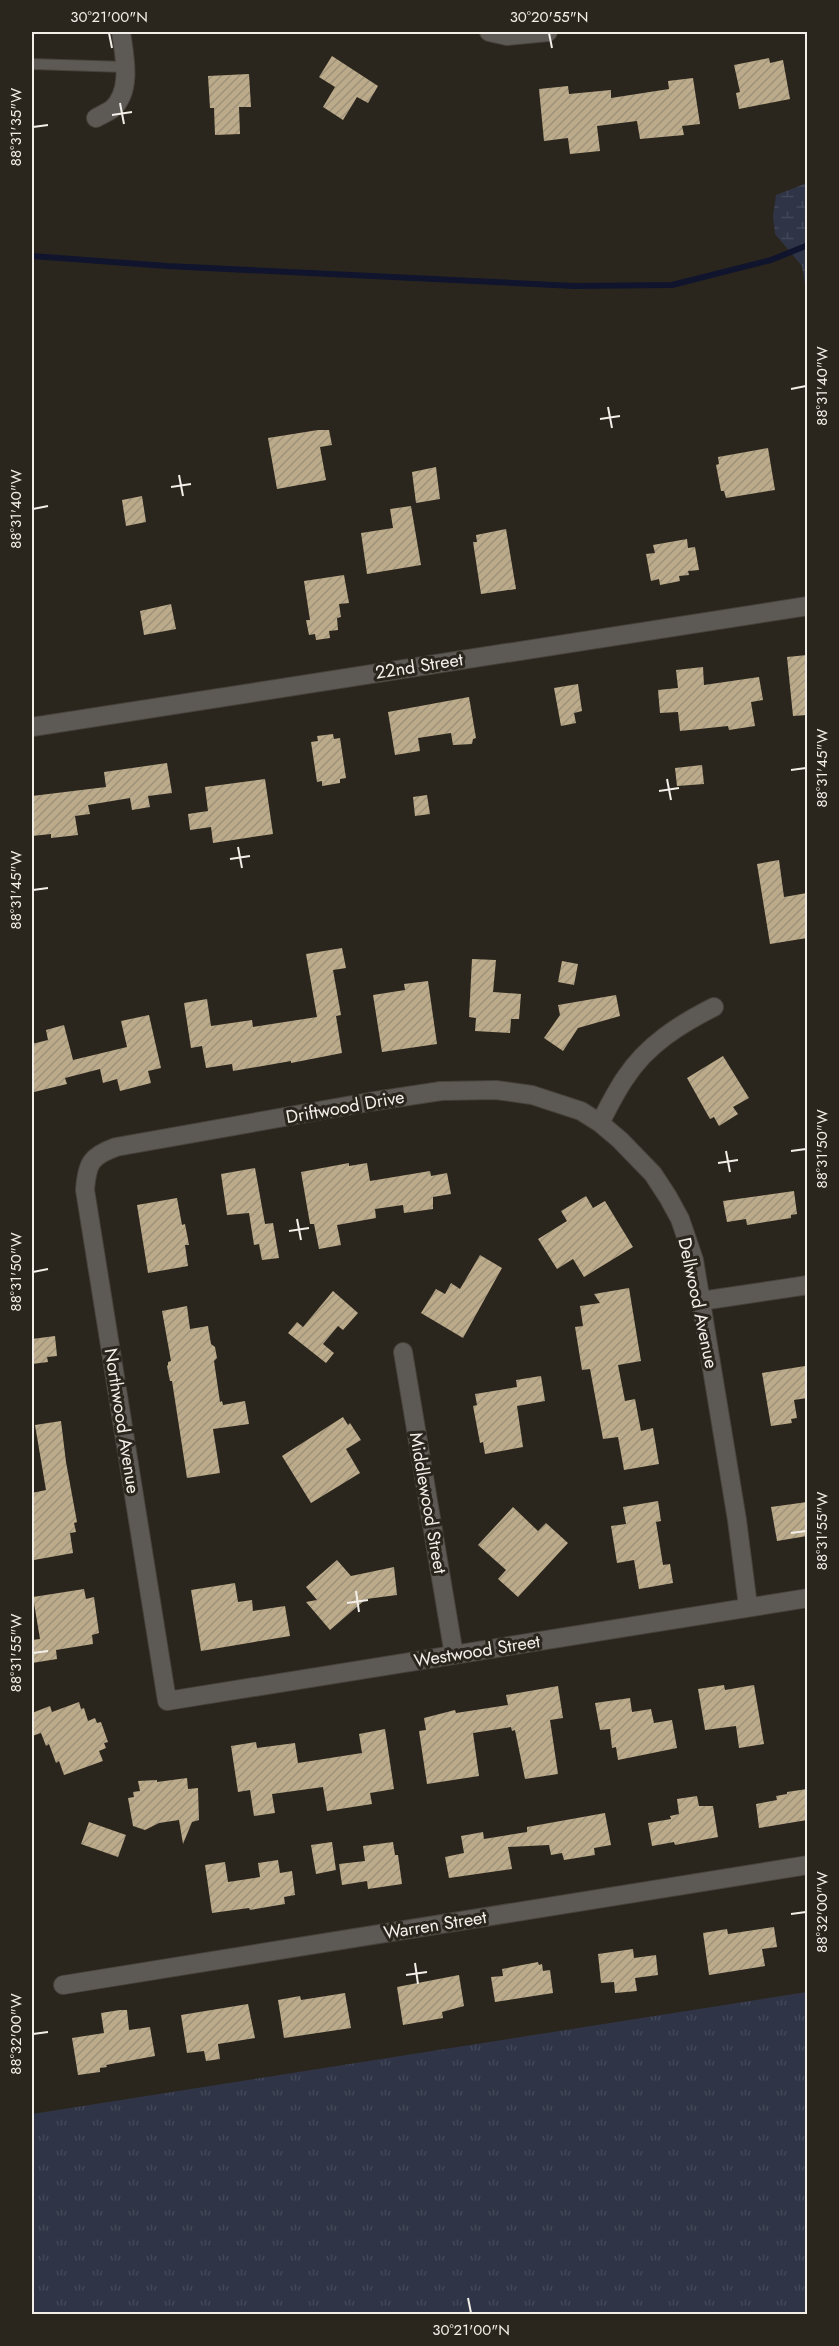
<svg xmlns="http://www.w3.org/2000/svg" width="839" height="2346" viewBox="0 0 839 2346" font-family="Jost,sans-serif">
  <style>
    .grass { fill: url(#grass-tufts) }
    .wetland { fill: url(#wetland-marsh) }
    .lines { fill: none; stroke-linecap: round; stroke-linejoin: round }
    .stream { stroke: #10152d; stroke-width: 6 }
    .building { fill: url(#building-hatch) }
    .lane-casing { stroke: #47423a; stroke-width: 12 }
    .street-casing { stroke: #47423a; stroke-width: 20 }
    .lane { stroke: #5d5a56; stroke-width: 10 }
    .street { stroke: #5d5a56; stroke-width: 18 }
    .ticks { fill: none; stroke: #f2efe9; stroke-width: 2 }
    .labels { text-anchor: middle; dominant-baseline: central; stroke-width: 6; stroke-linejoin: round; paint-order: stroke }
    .street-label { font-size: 18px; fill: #f2efe9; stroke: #2b261d }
    .neatline { fill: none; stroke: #f2efe9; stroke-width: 2 }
    .ticks-label { font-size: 15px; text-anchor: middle; fill: #f2efe9 }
  </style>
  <defs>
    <pattern id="grass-tufts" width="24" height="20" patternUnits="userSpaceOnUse" patternTransform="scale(1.5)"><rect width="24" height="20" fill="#2f3446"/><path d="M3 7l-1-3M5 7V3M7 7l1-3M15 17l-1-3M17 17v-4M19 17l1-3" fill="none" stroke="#434858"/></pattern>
    <pattern id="wetland-marsh" width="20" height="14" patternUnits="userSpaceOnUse" patternTransform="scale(1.5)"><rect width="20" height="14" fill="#2f3446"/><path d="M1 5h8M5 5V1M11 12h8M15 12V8" fill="none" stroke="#434858"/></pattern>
    <pattern id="building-hatch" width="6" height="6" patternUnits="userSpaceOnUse" patternTransform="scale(1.5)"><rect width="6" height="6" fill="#bcab8b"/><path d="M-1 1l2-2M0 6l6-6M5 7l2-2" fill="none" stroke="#9f927a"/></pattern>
  </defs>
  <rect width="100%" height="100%" fill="#2b261d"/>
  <!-- grass -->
  <path class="grass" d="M807,1992V2314H32V2114Z"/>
  <!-- wetland -->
  <path class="wetland" d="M807,183V298L802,266L775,234L773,216L776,195Z"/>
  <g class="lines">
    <!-- stream -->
    <path class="stream" d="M32,256L167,266L574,286L672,285L771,260L808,245"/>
  </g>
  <!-- building -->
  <path class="building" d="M332,56L378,86L368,103L357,97L343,120L323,107L335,87L319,77Z
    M769,58L770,63L783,60L790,99L739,109L736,93L740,92L734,65Z
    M249,74L251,107H239L240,134L215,135L214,108H210L208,76Z
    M693,78L700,124L682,126L684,135L640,139L637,121L597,126L600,151L570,154L568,138L544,141L539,89L568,86L569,94L611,90V98L669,89L668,81Z
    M318,430H329L332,445L320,447L326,480L277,489L268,438Z
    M768,448L775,490L726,498L724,491H721L716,465L719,464L718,457Z
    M436,467L440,499L416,503L412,472Z
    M142,496L146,522L126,526L122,500Z
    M411,506L421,565L367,574L361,533L393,528L390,509Z
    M506,529L516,589L481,594L473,542H477L476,535Z
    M687,539L688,548L695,547L699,570L688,571L689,575L679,576L680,581L660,585L659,579L651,581L646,554L655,553L653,545Z
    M344,575L349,603L339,604L341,617L337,618L338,630L329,631L330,638L316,640L315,634L309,635L306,620H310L304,581Z
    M171,604L176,629L144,635L140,611Z
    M807,655V715L793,716L787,657Z
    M703,667L704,685L759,677L763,700L751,702L755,726L729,730L728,726L680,731L678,712L660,713L658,690L678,688L676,670Z
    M578,684L582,711L574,713L576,723L561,726L554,688Z
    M469,697L476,738L473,739L472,744L453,745L451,733L418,738L420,751L395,755L388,712Z
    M333,734L334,739L340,738L346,778L340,779V783L322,786V781L317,782L311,742L318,741L317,736Z
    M167,763L172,793L148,796L150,807L132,810L130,798L88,805L90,814L75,816L78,835L51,838V834L32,836V796L106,787L104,772Z
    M702,765L704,784L677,786L675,768Z
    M265,779L273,834L213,843L211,827L190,830L188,814L208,811L205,787Z
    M427,795L430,814L415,816L413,797Z
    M779,860L784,897L807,893V938L770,944L757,864Z
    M342,948L346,968L333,970L341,1015L336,1016L342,1053L291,1063V1061L233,1071L232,1064L206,1068L202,1046L191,1048L184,1003L207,999L211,1026L252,1020L253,1027L317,1017L306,954Z
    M472,959L496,960L493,992L521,994L519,1019H511L510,1033L475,1031L476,1018L469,1017Z
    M562,961L578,964L574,985L558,982Z
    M428,981L437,1044L382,1052L373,995L405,990L404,984Z
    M616,995L620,1016L578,1028L563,1051L544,1038L560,1015L558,1005Z
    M149,1015L161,1068L148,1071L151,1083L120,1091L117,1079L103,1083L100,1069L65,1078L67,1084L34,1092L32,1082V1044L48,1040L46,1030L64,1025L73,1060L127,1047L121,1021Z
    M723,1056L749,1098L733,1107L738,1114L719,1126L714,1117L710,1119L687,1078Z
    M349,1163V1166L367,1163L370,1181L430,1171L431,1176L447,1173L451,1194L433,1197V1209L404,1213L403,1205L375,1209L376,1218L337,1225L341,1245L319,1249L314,1224H310L301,1172Z
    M255,1168L265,1224L273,1223L279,1258L262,1260L259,1244L254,1245L249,1213L227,1215L221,1174Z
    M794,1191L797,1214L791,1215V1218L747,1225L746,1219L727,1222L723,1201Z
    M586,1196L593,1208L605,1201L633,1247L584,1277L573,1259L557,1269L538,1239L567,1221L561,1211Z
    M177,1198L182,1225L185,1224L189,1245H185L188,1266L148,1273L137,1205Z
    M480,1255L502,1268L463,1338L421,1313L436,1289L445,1294L451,1283L460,1289Z
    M629,1288L641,1361L618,1365L625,1401L635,1399L641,1431L653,1428L659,1464L624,1470L618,1437L603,1439L590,1369L582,1370L575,1327L583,1326L580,1306L600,1303L594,1294Z
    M333,1291L358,1313L343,1330L338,1326L323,1344L334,1353L326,1363L288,1333L297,1322L303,1327Z
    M187,1306L190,1329L208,1326L211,1344L215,1347L217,1358L214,1361L220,1402L222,1401L223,1405L245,1401L249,1424L213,1429L220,1473L187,1478L172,1381H170L167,1366L168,1365V1362L171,1361L162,1311Z
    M55,1336L57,1356L47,1357L48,1362L32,1364V1339Z
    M805,1366L807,1398L794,1400L797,1418L791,1419L792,1423L771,1426L762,1373Z
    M541,1376L545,1401L517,1406L523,1447L485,1454L483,1442L480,1443L473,1406L477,1405L475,1394L517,1387L516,1380Z
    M343,1417L348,1425L350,1423L361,1440L346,1449L360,1473L311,1503L282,1456Z
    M61,1421L66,1462L77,1522L74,1523L76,1532L70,1533L73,1553L34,1560L32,1547V1493L46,1490L35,1425Z
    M658,1501L661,1521L656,1522L663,1565L670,1564L673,1583L639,1589L634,1560L617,1563L611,1526L626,1524L623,1507Z
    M807,1502V1536L777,1541L771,1507Z
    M513,1507L538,1531L546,1523L568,1543L518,1597L498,1579L506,1570L478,1545Z
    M337,1560L351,1576L394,1567L397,1595L366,1599L330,1630L306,1602L317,1600L306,1587Z
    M235,1583L238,1602L252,1600L253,1611L285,1606L290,1636L201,1651L191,1590Z
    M84,1589L86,1599L94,1597L99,1633L92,1635L93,1644L56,1650L57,1659L32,1663V1640L40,1639L33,1597Z
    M724,1685L725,1690L754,1685L764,1744L739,1748L736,1726L705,1730L698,1689Z
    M558,1686L563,1718L550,1720L558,1774L525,1779L515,1730L512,1731L511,1727L473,1733L479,1776L427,1784L419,1731L426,1730L424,1718L455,1710L456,1713L508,1705L506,1695Z
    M630,1698L632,1712L651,1709L654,1723L672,1720L677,1748L618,1760L616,1747L612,1748L610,1729L600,1730L595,1703Z
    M79,1702L81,1709L84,1708L88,1721L95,1718L97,1723L101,1722L108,1742L104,1743L106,1748L99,1751L103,1761L64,1775L59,1761L56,1763L49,1744L46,1746L41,1733L32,1736V1713L50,1706L52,1712Z
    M385,1729L394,1789L370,1793L372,1804L327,1811L323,1787L272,1794L275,1813L254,1816L250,1790L238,1792L231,1746L256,1742L257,1748L295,1743L298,1763L362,1753L359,1734Z
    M187,1778L188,1789L198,1788L199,1820L192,1822L183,1844L179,1820L159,1823L145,1830L133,1826L128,1798L134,1797L133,1792L140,1791L138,1781L157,1780V1782Z
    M807,1789V1820L759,1828L756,1804L777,1800L776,1796L787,1794V1792Z
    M697,1796L699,1806H713L718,1837L675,1845L674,1842L652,1846L648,1823L671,1819L670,1816L679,1814L677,1799Z
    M605,1813L611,1845L594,1848L595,1855L564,1860L562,1853L551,1855L549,1845L508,1847L512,1869L449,1878L445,1857L464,1853L461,1836L483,1832L484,1839L527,1832V1827Z
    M89,1822L126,1835L118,1857L81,1844Z
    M332,1842L336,1870L316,1874L311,1845Z
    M393,1842L395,1855H398L402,1884L368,1889L367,1881L342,1885L339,1864L365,1861L363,1846Z
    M278,1860L280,1873L292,1871L295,1895L284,1897L285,1904L250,1910L249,1908L212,1913L205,1865L225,1862L228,1882L260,1877L258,1863Z
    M774,1927L777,1947L762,1949L765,1966L709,1975L703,1933L727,1929L728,1934Z
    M633,1949L634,1958L656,1955L658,1975L635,1978L637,1991L615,1993L614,1982L601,1983L598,1954Z
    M538,1962L539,1965L542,1964L543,1971L550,1970L553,1993L495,2002L491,1977L503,1976L502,1969Z
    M459,1975L464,2006L442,2012L443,2018L403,2025L397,1987Z
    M345,1993L351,2028L284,2038L278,2000L300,1996L301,2000Z
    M248,2004L255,2038L218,2044L220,2059L206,2061L204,2051L187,2053L181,2015Z
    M120,2010H127L129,2030L150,2027L155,2056L106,2065L107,2067L100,2068V2072L78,2075L72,2038L104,2033L101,2013Z"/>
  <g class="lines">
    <defs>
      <path id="lane" d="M32,64L125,67"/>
      <path id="street" d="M489,32L507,36L548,32
        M96,118C101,115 108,112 112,109C133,91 124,54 121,32
        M32,727L808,606
        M600,1123C608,1108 616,1091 626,1077C647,1045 680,1024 714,1007
        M701,1301L808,1285
        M403,1352L454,1655
        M748,1606L737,1520L694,1260L680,1219L668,1197L653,1174L620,1140L600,1123L581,1111L532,1095L496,1090L441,1091L369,1102L116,1147C91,1156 87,1163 85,1190L167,1701L808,1598
        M63,1985L808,1865"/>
    </defs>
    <!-- lane casing -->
    <use href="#lane" class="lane-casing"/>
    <!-- street casing -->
    <use href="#street" class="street-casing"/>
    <!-- lane -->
    <use href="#lane" class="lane"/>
    <!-- street -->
    <use href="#street" class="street"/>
  </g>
  <!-- ticks -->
  <path class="ticks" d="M109,33L112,48M549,33L552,48M120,103L124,124M112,115L132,112M33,127L48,125M791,389L806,386M608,407L612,428M600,419L620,416M179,475L183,496M171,487L191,484M33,509L48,506M791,770L806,768M667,779L671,800M659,791L679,788M238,847L242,868M230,859L250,856M33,890L48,888M726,1151L730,1172M791,1151L806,1149M718,1163L738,1160M297,1219L301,1240M289,1231L309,1228M33,1272L48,1269M791,1533L806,1531M356,1591L359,1612M347,1603L368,1600M33,1653L48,1651M791,1914L806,1912M415,1963L418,1984M406,1975L427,1972M33,2034L48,2032M468,2298L471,2313"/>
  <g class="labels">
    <!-- street labels -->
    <g class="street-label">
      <text transform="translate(419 666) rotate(-9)">22nd Street</text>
      <text transform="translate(345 1107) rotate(-10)">Driftwood Drive</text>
      <text transform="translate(698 1303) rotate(78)">Dellwood Avenue</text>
      <text transform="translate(122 1421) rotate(81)">Northwood Avenue</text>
      <text transform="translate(428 1503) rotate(80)">Middlewood Street</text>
      <text transform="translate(477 1651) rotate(-9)">Westwood Street</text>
      <text transform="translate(435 1925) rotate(-9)">Warren Street</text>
    </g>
  </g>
  <!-- border -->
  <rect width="839" height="2346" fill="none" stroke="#2b261d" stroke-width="66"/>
  <rect x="33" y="33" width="773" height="2280" class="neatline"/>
  <g class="ticks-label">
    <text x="109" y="22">30°21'00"N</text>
    <text x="549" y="22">30°20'55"N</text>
    <text transform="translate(16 127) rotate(-90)" y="5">88°31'35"W</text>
    <text transform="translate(822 386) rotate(-90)" y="5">88°31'40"W</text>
    <text transform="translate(16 509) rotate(-90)" y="5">88°31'40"W</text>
    <text transform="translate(822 768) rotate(-90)" y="5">88°31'45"W</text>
    <text transform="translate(16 890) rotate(-90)" y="5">88°31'45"W</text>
    <text transform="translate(822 1149) rotate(-90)" y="5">88°31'50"W</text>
    <text transform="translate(16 1272) rotate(-90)" y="5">88°31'50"W</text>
    <text transform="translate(822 1531) rotate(-90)" y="5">88°31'55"W</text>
    <text transform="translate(16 1653) rotate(-90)" y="5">88°31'55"W</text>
    <text transform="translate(822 1912) rotate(-90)" y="5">88°32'00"W</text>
    <text transform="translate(16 2034) rotate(-90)" y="5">88°32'00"W</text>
    <text x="471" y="2335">30°21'00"N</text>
  </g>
</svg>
